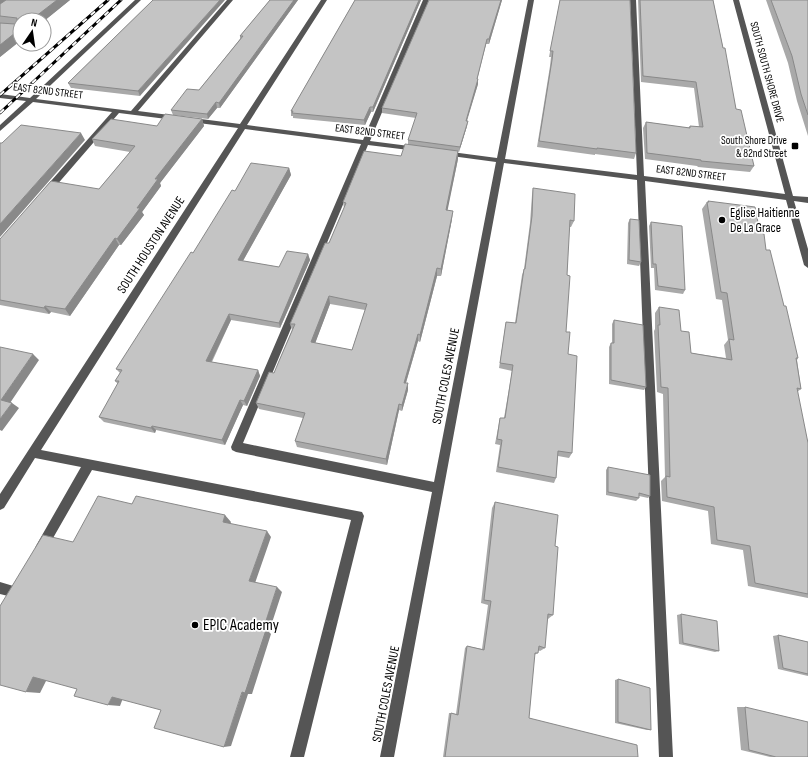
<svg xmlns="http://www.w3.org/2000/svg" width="808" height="757" viewBox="0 0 808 757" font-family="'Sofia Sans Condensed',sans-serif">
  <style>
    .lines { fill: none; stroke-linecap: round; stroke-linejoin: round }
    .minor { fill: #555; fill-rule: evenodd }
    .rail-casing { stroke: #000; stroke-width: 3 }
    .rail { stroke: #fff; stroke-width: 2; stroke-dasharray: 5.5; stroke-linecap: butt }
    .wall { fill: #a9a9a9; fill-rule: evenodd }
    .shaded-wall { fill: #898989 }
    .building { fill: #c4c4c4; stroke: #898989; fill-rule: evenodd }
    .poi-dot { fill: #000; stroke: #fff; stroke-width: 1.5 }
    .labels { text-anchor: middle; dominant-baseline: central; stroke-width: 3.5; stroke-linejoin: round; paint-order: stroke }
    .far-street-label { font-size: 11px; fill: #000; stroke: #fff }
    .far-poi-label { font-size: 11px; fill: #000; stroke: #fff; text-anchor: end }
    .poi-label { font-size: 13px; fill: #000; stroke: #fff; text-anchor: start }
    .street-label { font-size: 13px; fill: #000; stroke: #fff }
    .near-poi-label { font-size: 16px; fill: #000; stroke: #fff; text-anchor: start }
  </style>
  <rect width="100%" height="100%" fill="#fff"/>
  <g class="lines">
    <!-- minor -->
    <path class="minor" d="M135,0H141L36,99L131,111L227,0H233L138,111L240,124L321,0H327L247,125L363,140L423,0H429L370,141L417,147L421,149L417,151L368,145L243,443L434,482L496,162L444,155L440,153L444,151L497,158L528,0H534L505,159L637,175L630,0H636L644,176L785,194L733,0H739L793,196L808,197V203L794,201L808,249V268L804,265L786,200L645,181L673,757H659L637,180L504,163L394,757H380L432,492L236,452L232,450L231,447L361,144L245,129L41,450L362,512L364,516L304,757H290L351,520L92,470L45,552L41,554L37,552L35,548L37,544L81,467L35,458L4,508L0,510V494L238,128L119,113L49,194H43V190L112,112L33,102L0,131V125L26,101L0,98V94L30,98Z
      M0,582L20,588L22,592L20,596L16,598L0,594Z"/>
    <defs>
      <path id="rail" d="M0,95L108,0
        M0,113L121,0"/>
    </defs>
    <!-- rail casing -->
    <use href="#rail" class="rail-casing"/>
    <!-- rail -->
    <use href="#rail" class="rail"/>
  </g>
  <!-- wall -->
  <path class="wall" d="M0,0H70L44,21V20H20V41L0,57Z
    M153,0L140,96L71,88L68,83Z
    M270,0H298L220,108H217L208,119L173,115L171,110L199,90L240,39V36Z
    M355,0H421L373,112H371L365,125L293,118V116H291V111Z
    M429,0H502L489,44H486L477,79L478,84L467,121V126L459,152L458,151V159L447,210L452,219L441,276H437L420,342L418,341L406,383L408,390L402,411L399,410L387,465L297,447L295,441L303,418L259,409L256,403L274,373L292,330L290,324L329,243L344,208L343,202L401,156L408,145V140L416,118L382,113V108ZM330,304L365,310L352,350L315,343Z
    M560,0L636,153L634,159L595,154V155L537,147L550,66L551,57H549Z
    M638,0H713L736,109L754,166L750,172L698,167L697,166L645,159L643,128L646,122L688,128L690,126L699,127L694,88L641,82Z
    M766,0H808V136L797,101L788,63Z
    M202,119L204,126L160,183L161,186L142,212L144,215L121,245H119L70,316L51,312L49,314L0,305V239L99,189L130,152L95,146L92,139L157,126Z
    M289,168L291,175L243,261L279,267L308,254L310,260L280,328L231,320L212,362L258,370L260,376L247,406L243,405L225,445L156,430L155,433L104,422L99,417L118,384L115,381L120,373L116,369L235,191Z
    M533,188L574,221L571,227H569L567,275L566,332L568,354L572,453L569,458L558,456L556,478L554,483L496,472L500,445L495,444L499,423L500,418H504L512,371L499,368L505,328L506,322L515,323L522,275L524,269L530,223L532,195Z
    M708,201L760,233L766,250L784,306L798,358L797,360L801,389L797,392L808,443V598L748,586L743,550L711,544L708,511L662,501L661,481L665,477L663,394L657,392L654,331L655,329V313L659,307L681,331L691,353L726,358L724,345L728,340L722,300L716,299L702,209L707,202H708Z
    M630,219L641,262L639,266L627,264L628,223Z
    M651,222L685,290L683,294L655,290L654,268H651L649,226Z
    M614,320L646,387L644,390L609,384V347L611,343H612V324Z
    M608,467L650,496L648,498L639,496V498L636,501L606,495V470Z
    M495,502L555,546L553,615L548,619L547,618L545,648L540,651L538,650V653L534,655L529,718L638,757H443L449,713H451L456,714L465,648L467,646L482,649L488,605L481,603L492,508Z
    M681,614L719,651L715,652L679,644L677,615Z
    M778,635L808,642V676L778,669L773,636Z
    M618,679L651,730H647L615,723V680Z
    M737,707H745L808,757H770L741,750Z"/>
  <!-- shaded-wall -->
  <path class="shaded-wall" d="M0,0H10L0,7Z
    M57,0H70L44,21V20H31Z
    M220,0H225L140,96L138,91Z
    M294,0H298L220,108L219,103Z
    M419,0H421L373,112V107Z
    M501,0H502L489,44V39Z
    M20,29V41L0,57V45Z
    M487,39L486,44L476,84L477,79Z
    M478,79V84L465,126L466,121Z
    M216,102L217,108L208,119L207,114Z
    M370,107L371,112L365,125L364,120Z
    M202,119L204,126L160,183L161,186L142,212L144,215L121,245L117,239L155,179Z
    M468,121L467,126L459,152L460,147Z
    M81,133L85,140L0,237V224Z
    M458,151V159L446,218V210Z
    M289,168L291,175L240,266L238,260Z
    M453,211L452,219L441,276V269Z
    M115,238L119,245L70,316L65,309Z
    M308,254L310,260L280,328L279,323Z
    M437,268V276L420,342V335Z
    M329,296L330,304L313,349L311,342Z
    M45,306L51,312L49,314L44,308Z
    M229,314L231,320L209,366L206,361Z
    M418,334V341L404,389V383Z
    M33,354L39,360L8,406L1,400Z
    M258,370L260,376L247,406L244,401Z
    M408,383V390L402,411V405Z
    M240,400L243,405L225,445L222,440Z
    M12,403L19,408L2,431L0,430V419Z
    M399,404V410L387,465L386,459Z
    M152,426L156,430L155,433L151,428Z
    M225,515L231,522L229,528L223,522Z
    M267,531L271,537L254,586L249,581Z
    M277,587L282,592L269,632L271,634L252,694H248L231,746L224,747Z
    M33,677L47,679L40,693L26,692Z
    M112,697L123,698L120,706L108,705Z"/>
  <!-- building -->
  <path class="building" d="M6,0H57L31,20H20V29L0,45V23L15,24L17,23V18L0,16V4Z
    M153,0H220L138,91L68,83Z
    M270,0H294L219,103L216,102L207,114L171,110L187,89L199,90L243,36H240Z
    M355,0H419L373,107H370L364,120L292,113L293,111H291Z
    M429,0H501L489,39H487L477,79H478L466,121H468L460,147L408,140L417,113L382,108Z
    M560,0H630L636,153L597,148V149L539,141L552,60L553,51H550Z
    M640,0H713L723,48H725L736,109L741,110L754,166L701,161V160L647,153L646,122L690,128V126L703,127L696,82L643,76Z
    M771,0H808V115L801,94L792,56Z
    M165,114L202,119L155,179H158L137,208H140L117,239L115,238L65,309L45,306L44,308L0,300V239L51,181L99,189L135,146L92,139L111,119L157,126Z
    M21,125L81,133L0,224V143H2Z
    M405,144L458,151L446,210L453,211L441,269L437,268L420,335L418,334L404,383H408L402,405L399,404L386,459L295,441L305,413L256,403L269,372L274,373L279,361L295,324H290L325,243H329L346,203L343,202L364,151L401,156ZM329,296L367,304L352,350L311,342Z
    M251,163L289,168L238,260L279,267L287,251L308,254L279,323L229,314L206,361L258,370L244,401L240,400L222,440L152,426L151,428L99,417L119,381H115L122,370L116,369L191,252L193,253L232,190L235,191Z
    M533,188L575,194L574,221L570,220L567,275L570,276L566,332H570L568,354L577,356L572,453L558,451L556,478L498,467L502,440L497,439L500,418H505L513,365L500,363L506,322L516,323L524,269H525L532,216Z
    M708,201L755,207L760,233L764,234L766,250H770L784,306H786L798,358H796L801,389L797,388L808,443V594L755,583L750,546L717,540L714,507L667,497L666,476L670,477L668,388L661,387L658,325H660L659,307L679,310L681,331L689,332L691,353L732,360L729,339L734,340L727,293L721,292L707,202H709Z
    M630,219L639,220L641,262L629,260Z
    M651,222L682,226L685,290L658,286L656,264H653Z
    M614,320L643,325L646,387L611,380V343H614Z
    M0,347L33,354L1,400L12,403L0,419Z
    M608,467L650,475V496L639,493V498L608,492Z
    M98,496L132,504L136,496L225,515L223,522L267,531L249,581L277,587L263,630H266L245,693L242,692L224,747L154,728L161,710L112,697L108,705L74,696L77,689L33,677L26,692L0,685V606L43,535L73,542Z
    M495,502L558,515L555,546L558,547L553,615L548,614L545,648L539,646L538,653H535L529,718L637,745L638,757H445L451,713L458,715L467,646L484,650L491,601L484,600Z
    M681,614L717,621L719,651L683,643Z
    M778,635L808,642V674L783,668Z
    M618,679L650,688L651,730L618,722Z
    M745,707L808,722V757H776L749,750Z"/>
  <!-- markers -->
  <g class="poi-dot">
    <rect x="791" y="142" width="8" height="8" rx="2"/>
    <circle cx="722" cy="220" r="4"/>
    <circle cx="195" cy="625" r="4"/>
  </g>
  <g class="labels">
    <!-- far-street labels -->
    <g class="far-street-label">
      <text transform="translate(767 72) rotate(75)">SOUTH SOUTH SHORE DRIVE</text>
      <text transform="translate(48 91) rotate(7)">EAST 82ND STREET</text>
      <text transform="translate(370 132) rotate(7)">EAST 82ND STREET</text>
      <text transform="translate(691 173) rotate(7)">EAST 82ND STREET</text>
    </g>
    <!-- far-poi labels -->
    <g class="far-poi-label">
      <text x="787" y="140">South Shore Drive<tspan x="787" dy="13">&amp; 82nd Street</tspan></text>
    </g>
    <!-- poi labels -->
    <g class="poi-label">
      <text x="730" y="213">Eglise Haitienne<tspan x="730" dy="15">De La Grace</tspan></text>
    </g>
    <!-- street labels -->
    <g class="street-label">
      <text transform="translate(151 245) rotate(-57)">SOUTH HOUSTON AVENUE</text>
      <text transform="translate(446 376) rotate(-79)">SOUTH COLES AVENUE</text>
      <text transform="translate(386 694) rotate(-79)">SOUTH COLES AVENUE</text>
    </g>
    <!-- near-poi labels -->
    <g class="near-poi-label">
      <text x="203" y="625">EPIC Academy</text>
    </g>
  </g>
  <!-- north arrow -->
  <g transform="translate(32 32) rotate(13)"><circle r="19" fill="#ffffff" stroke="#999999"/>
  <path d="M0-3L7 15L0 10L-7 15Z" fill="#000000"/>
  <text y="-6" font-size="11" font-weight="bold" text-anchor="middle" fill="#000000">N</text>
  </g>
</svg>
